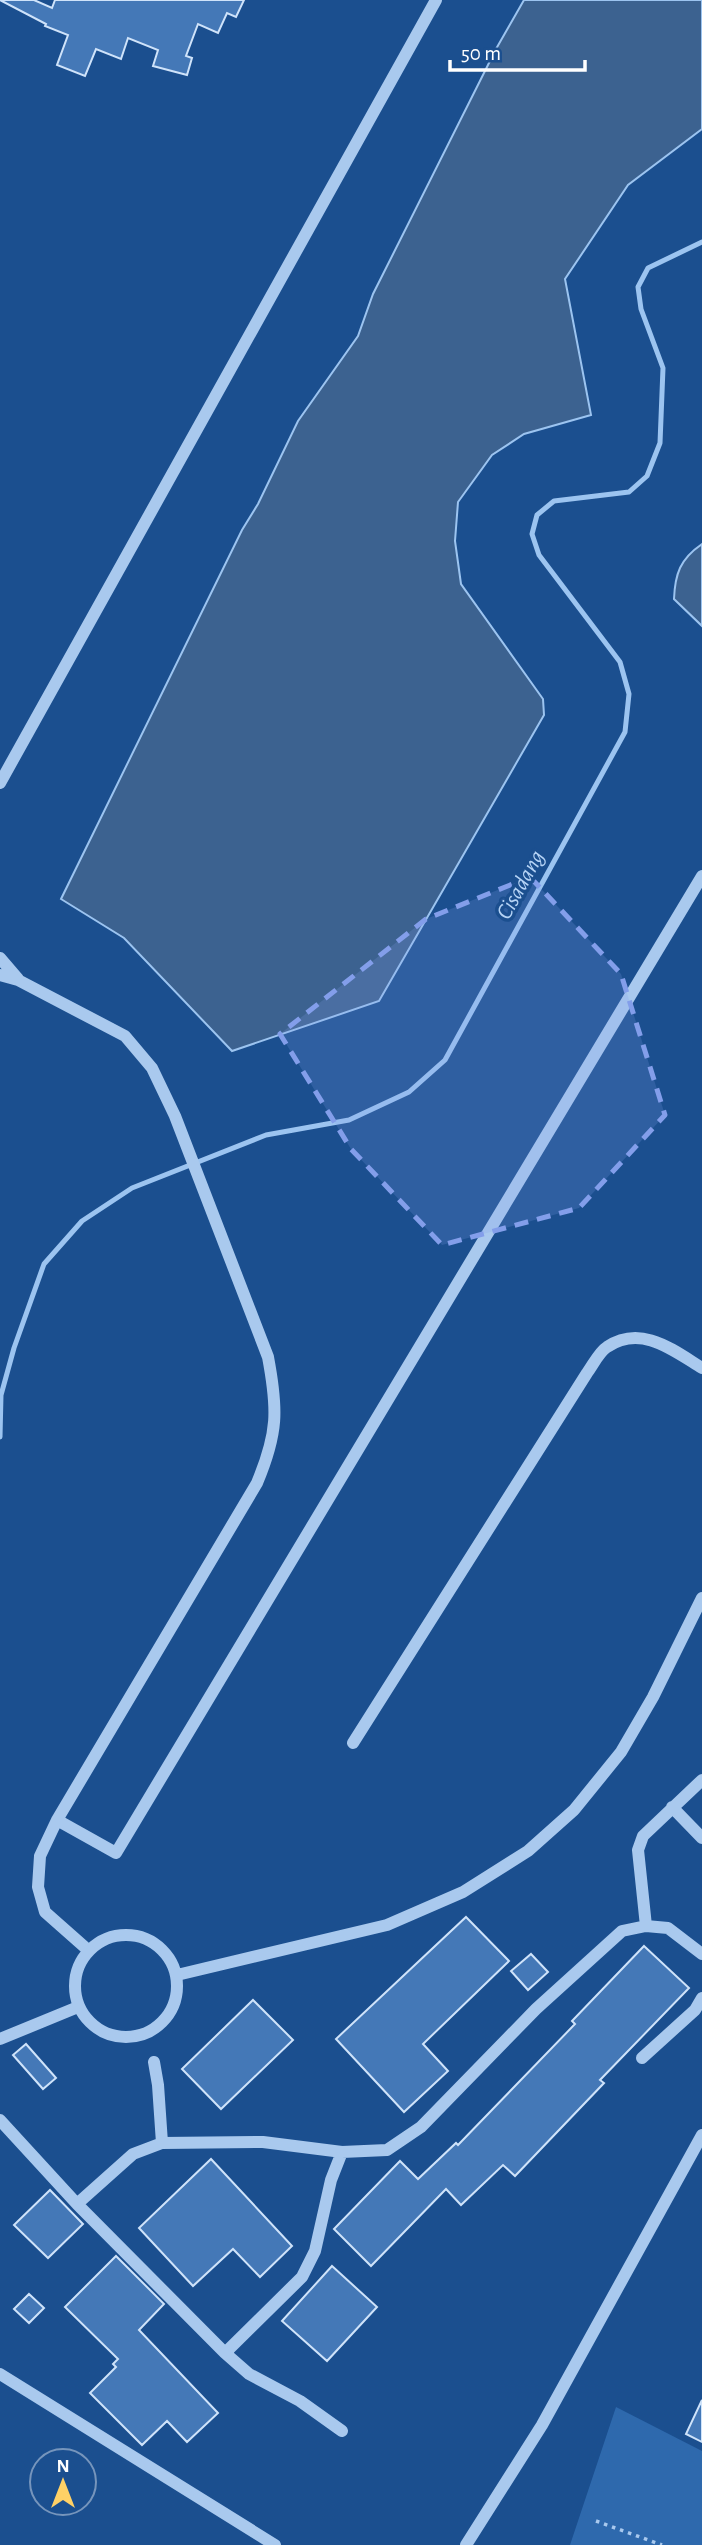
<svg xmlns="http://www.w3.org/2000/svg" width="702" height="2545" viewBox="0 0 702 2545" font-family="'Alegreya Sans',sans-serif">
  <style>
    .green { fill: #2e69ad }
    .water { fill: #3c6290; stroke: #9cc4f0; stroke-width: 2 }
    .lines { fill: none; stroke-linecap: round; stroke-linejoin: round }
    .stream { stroke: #9cc4f0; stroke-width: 5 }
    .building { fill: #4478b7; stroke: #cfe3fa; stroke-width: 2 }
    .path { stroke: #a9c9ee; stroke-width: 3.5; stroke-dasharray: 3.5 5; stroke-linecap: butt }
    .minor { stroke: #a9c9ee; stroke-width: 12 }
    .marked { fill: #839eea; fill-opacity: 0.2; stroke: #839eea; stroke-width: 5; stroke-dasharray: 14 9; stroke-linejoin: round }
    .labels { text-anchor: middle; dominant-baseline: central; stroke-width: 7; stroke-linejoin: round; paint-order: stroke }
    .water-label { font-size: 23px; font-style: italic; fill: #b5d3f5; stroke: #1b4f8f }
  </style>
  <rect width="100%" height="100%" fill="#1b4f8f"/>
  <!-- green -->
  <path class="green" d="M616,2407L702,2451V2545H570Z"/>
  <!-- water -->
  <path class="water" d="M524,0H702V129L628,185L565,279L591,415L524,434L492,455L458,502L455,541L461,584L543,699L544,715L379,1001L232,1051L124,938L61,899L242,530L258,504L298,421L358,336L373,294L496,49Z
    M702,544V626L674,599C675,574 680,559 702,544Z"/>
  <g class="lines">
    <!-- stream -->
    <path class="stream" d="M0,1437L1,1395L14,1348L44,1264L82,1221L132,1188L266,1135L349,1120L409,1092L445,1060L625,732L629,694L620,662L539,555L532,534L537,515L554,501L629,492L647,476L660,443L663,368L641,309L638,287L648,268L702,242"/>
  </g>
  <!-- building -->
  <path class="building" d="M0,0H34L52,8L55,0H244L236,17L227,13L218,33L198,24L186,56L192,58L187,75L153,66L158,50L128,38L121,59L96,49L85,76L57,65L68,35L45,26L46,24Z
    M466,1917L509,1961L423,2044L448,2071L404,2112L336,2039Z
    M644,1946L689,1988L600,2080L604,2083L515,2176L503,2165L461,2205L446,2189L371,2266L334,2229L400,2161L418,2179L456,2143L458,2145L575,2024L572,2021Z
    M531,1954L548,1972L528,1990L511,1971Z
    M253,2000L293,2040L221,2109L182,2069Z
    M26,2044L56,2078L43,2089L13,2055Z
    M211,2159L292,2246L260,2277L233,2249L193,2286L139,2228Z
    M50,2190L83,2224L48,2258L14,2225Z
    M116,2256L164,2304L139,2330L218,2413L187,2442L167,2421L142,2445L90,2393L116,2367L113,2364L118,2359L65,2307Z
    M332,2266L377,2307L327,2361L282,2321Z
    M29,2294L44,2308L29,2323L14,2309Z
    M702,2400V2442L686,2434Z"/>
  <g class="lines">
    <!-- path -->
    <path class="path" d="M596,2521L662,2545"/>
    <!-- minor -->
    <path class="minor" d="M0,783L436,0
      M0,958L18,979
      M0,975L18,980L125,1036L152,1068L175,1116L268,1357C278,1410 278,1433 257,1483L57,1820L40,1856L38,1887L45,1912L88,1950
      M353,1743L587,1373C593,1365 599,1352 607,1347C641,1324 673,1350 702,1368
      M672,1807L702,1838
      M57,1820L116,1853L702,876
      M646,1926L638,1850L643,1836L702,1780
      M75 1986a51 51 0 1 1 102 0a51 51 0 1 1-102 0Z
      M177,1975L387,1925L463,1892L528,1851L574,1810L621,1752L653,1697L702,1598
      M0,2039L78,2007
      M642,2058L695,2010L702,1998
      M154,2062L158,2085L162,2143
      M0,2120L77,2204L225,2353L249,2374L300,2401L342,2431
      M77,2204L133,2154L162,2143L263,2142L342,2152L387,2150L421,2127L536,2009L622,1931L646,1926L668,1928L702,1954
      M225,2353L302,2277L315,2251L331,2180L342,2152
      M0,2374L275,2545
      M466,2545L542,2425L702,2135"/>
  </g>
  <!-- marked area -->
  <path class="marked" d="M530,877L621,974L665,1115L579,1208L442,1245L351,1149L280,1034L426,919Z"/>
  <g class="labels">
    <!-- water labels -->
    <g class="water-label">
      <text transform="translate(521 885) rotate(-61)">Cisadang</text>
    </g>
  </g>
  <!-- north arrow -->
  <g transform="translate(63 2482)"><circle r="33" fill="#1b4f8f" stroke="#7695bc" stroke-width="2"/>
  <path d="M0-5L12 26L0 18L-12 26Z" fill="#ffd166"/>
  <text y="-10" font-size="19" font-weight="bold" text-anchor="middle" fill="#ffffff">N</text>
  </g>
  <!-- scale -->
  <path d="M450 60v10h135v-10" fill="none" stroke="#ffffff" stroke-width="3.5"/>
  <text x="461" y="60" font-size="21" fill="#ffffff" stroke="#1b4f8f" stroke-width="5" paint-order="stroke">50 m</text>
</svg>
